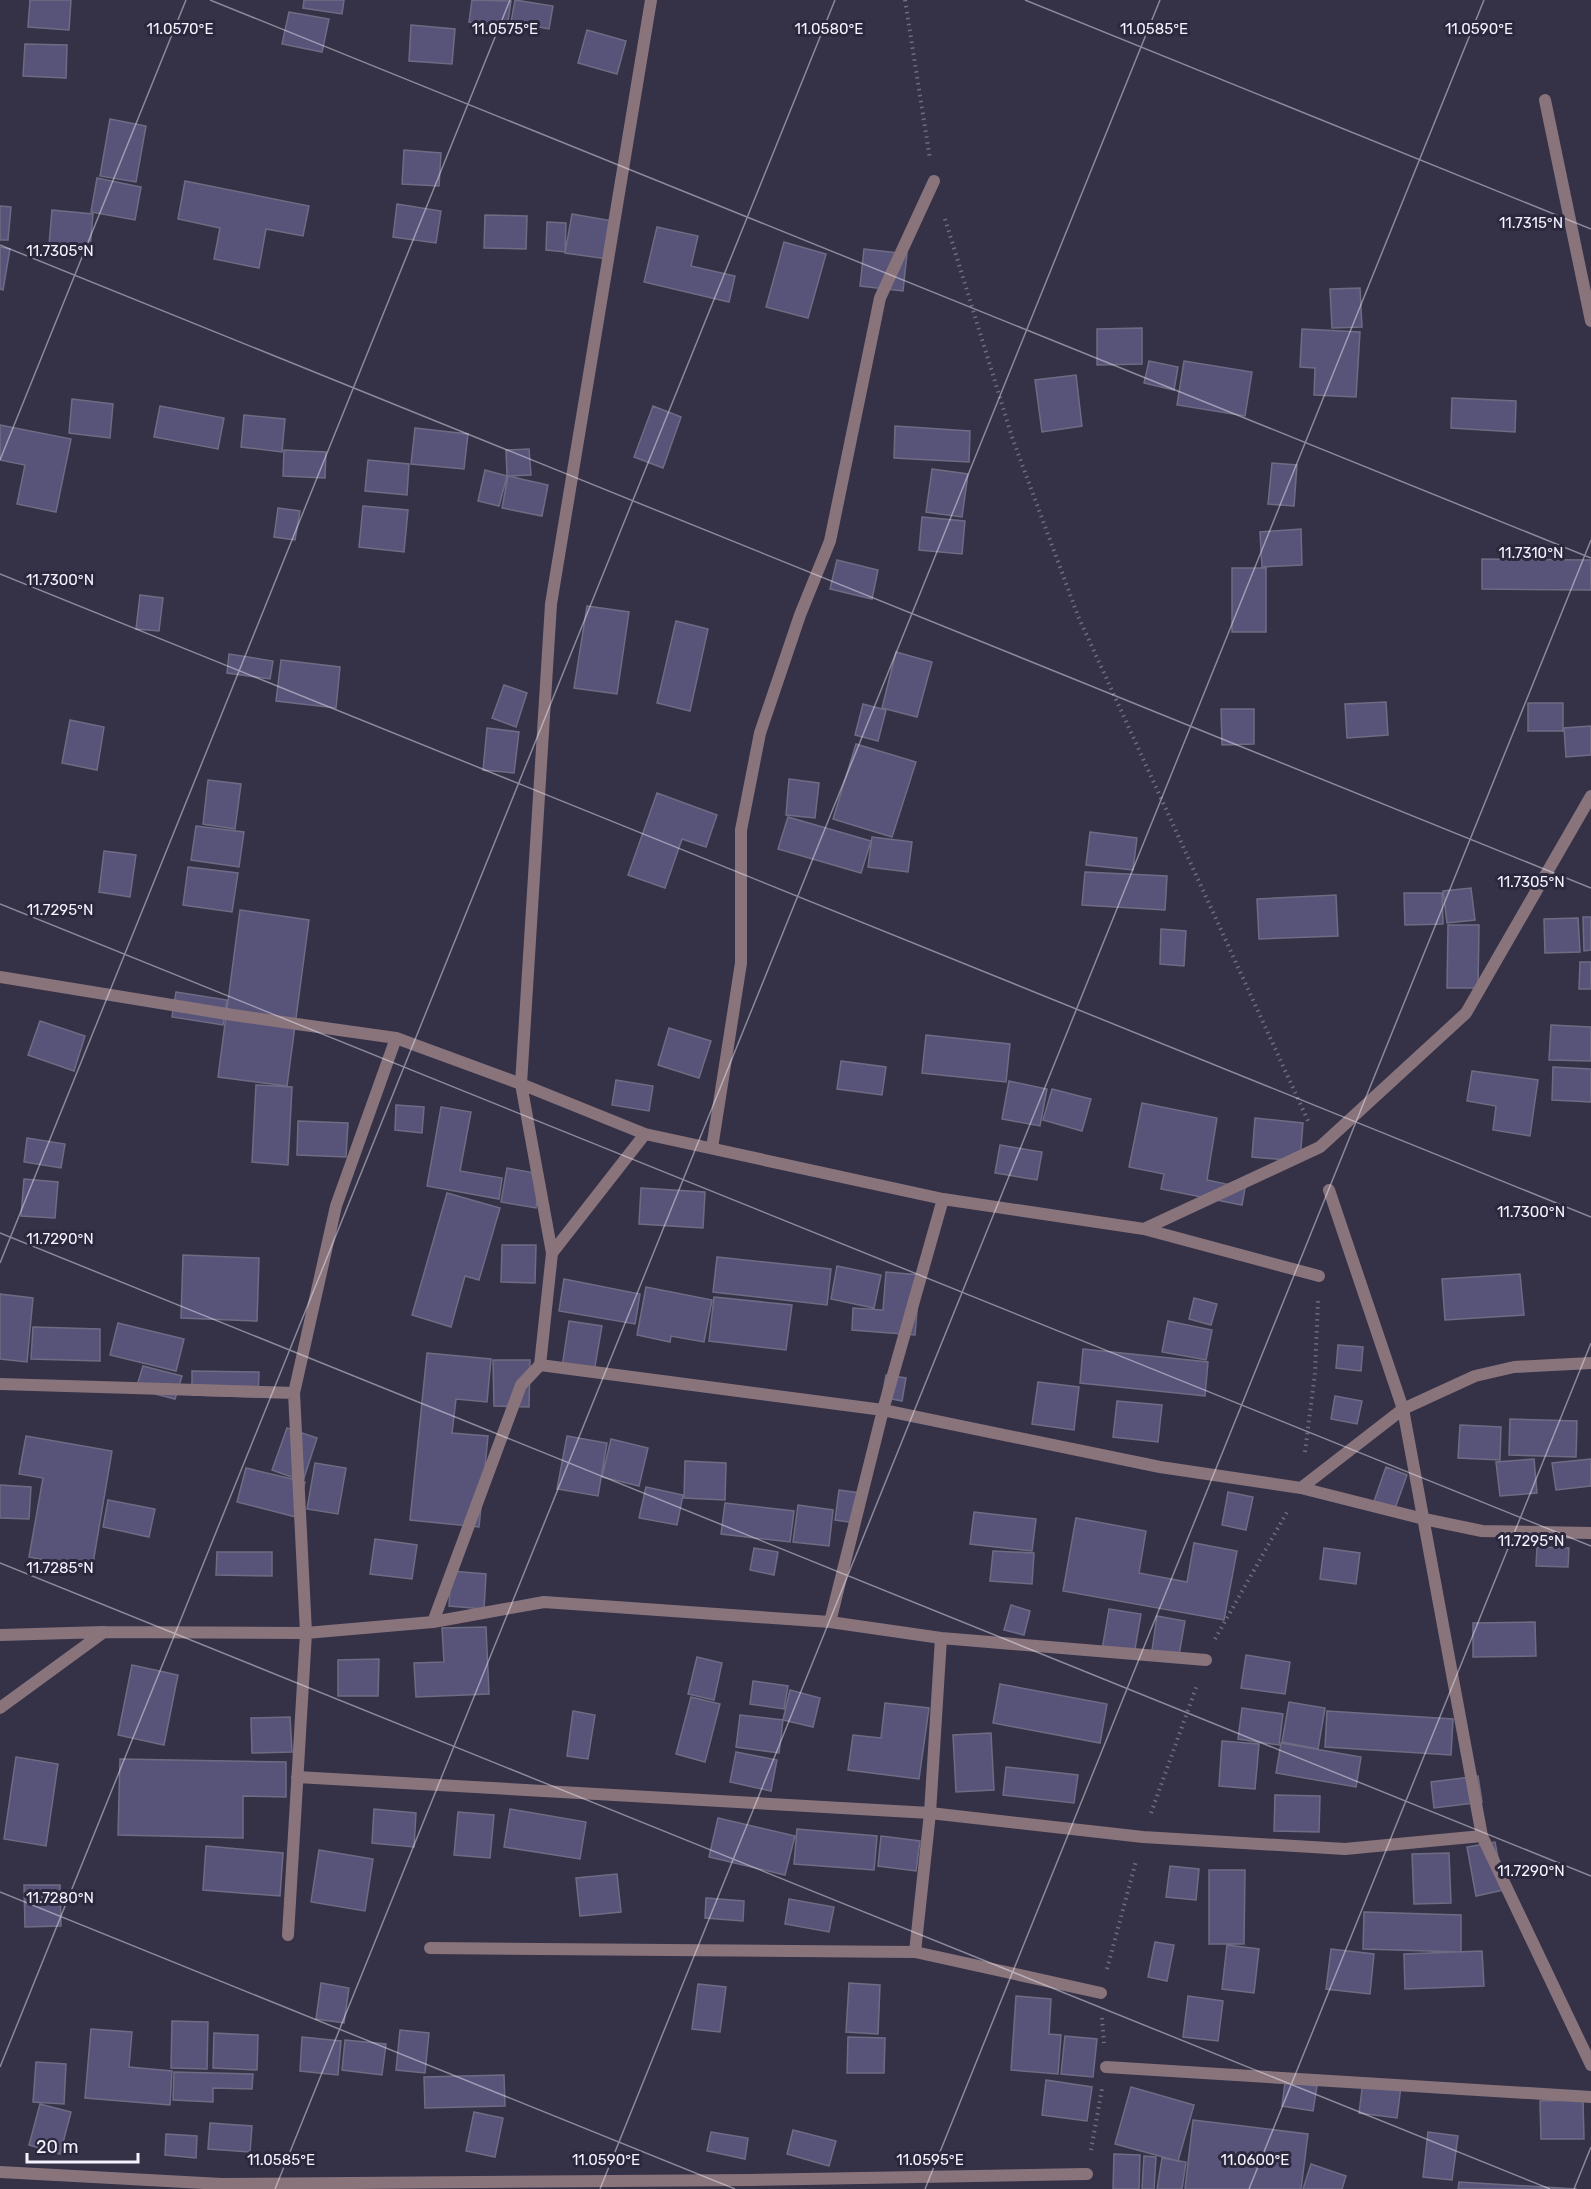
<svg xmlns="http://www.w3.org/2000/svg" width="1591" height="2189" viewBox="0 0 1591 2189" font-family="Rubik,sans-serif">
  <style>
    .building { fill: #585379; stroke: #6e6c84; stroke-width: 1.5 }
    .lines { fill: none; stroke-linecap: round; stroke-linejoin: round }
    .path { stroke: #6e6c7f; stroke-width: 4; stroke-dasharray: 1.5 4.5; stroke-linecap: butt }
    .minor { stroke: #89747c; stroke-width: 12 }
    .ticks { fill: none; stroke: #f3f2fd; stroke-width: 1.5; stroke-opacity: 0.45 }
    .ticks-label { font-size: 15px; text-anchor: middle; fill: #f3f2fd; stroke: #2b283d; stroke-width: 6; stroke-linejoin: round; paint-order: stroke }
  </style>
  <rect width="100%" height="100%" fill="#353248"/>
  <!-- building -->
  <path class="building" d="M30,0H71L69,30L28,27Z
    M304,0H344L342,14L303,8Z
    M472,0L511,1L507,28L469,22Z
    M515,0L553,6L549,29L511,22Z
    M289,12L329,19L322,52L282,44Z
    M411,25L455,29L452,64L409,61Z
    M587,30L626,41L617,74L578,63Z
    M25,44L67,45L66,78L23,76Z
    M110,119L146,126L136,182L100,176Z
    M404,150L441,153L439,186L402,184Z
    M97,178L141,187L135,220L91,212Z
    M185,181L309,206L303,236L266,229L259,268L214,259L220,228L178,219Z
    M397,204L441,211L436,243L393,237Z
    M0,206L11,207L8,240H0Z
    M52,210L93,214L90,248L49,245Z
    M572,214L613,221L607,259L565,253Z
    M485,215L527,216L526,249L484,248Z
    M547,222L566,223L565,252L546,250Z
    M657,227L698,236L691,266L735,276L729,302L644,282Z
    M784,242L826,254L808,318L766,307Z
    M0,247L10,249L3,290L0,289Z
    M864,249L907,254L903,291L860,286Z
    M1360,288L1362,327L1332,328L1330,289Z
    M1142,328V364L1097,365V329Z
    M1302,329L1360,332L1356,397L1314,395L1315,368L1300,367Z
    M1149,361L1178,367L1174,390L1144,383Z
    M1184,361L1252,372L1245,416L1177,405Z
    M1076,375L1082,426L1042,432L1035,380Z
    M1452,398L1516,401L1515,432L1451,428Z
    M72,399L113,404L110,438L69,433Z
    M160,406L224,418L218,449L154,437Z
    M653,406L681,417L663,468L634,457Z
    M244,415L285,419L282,452L241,447Z
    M0,425L71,439L56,512L17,504L25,465L0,460Z
    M895,426L970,431L969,462L894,458Z
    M415,428L468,434L464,469L411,464Z
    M529,449L531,475L507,476L506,450Z
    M284,450L326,452L325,478L283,476Z
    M368,460L409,464L407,495L365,491Z
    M1272,463L1297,465L1294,506L1268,504Z
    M932,469L968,474L962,517L926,512Z
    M485,470L507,476L499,506L478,501Z
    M508,476L548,485L542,516L502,508Z
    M363,506L408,510L404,552L359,547Z
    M278,508L300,511L295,540L274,537Z
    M922,517L965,521L962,554L919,550Z
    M1301,529L1302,565L1262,567L1260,532Z
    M1482,559L1591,560V590L1482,589Z
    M837,560L878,570L872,599L830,589Z
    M1232,568H1266V632H1232Z
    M140,595L163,598L159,631L136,629Z
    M587,606L629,612L617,694L574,688Z
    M676,621L708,629L690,711L657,703Z
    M896,652L932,662L917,717L882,708Z
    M229,654L273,661L270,679L227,673Z
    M281,660L340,667L336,708L276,701Z
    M504,685L527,693L516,727L492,718Z
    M1386,702L1388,735L1347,738L1345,704Z
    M1528,703H1563V731H1528Z
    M863,704L886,710L878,741L855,735Z
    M1221,709H1254V744L1222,745Z
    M70,720L104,727L97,770L62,763Z
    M1591,726V755L1566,757L1564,728Z
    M487,728L519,732L514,773L483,770Z
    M856,744L916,762L892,837L833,819Z
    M789,779L819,783L815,818L786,815Z
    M208,780L241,784L235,829L203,824Z
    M657,793L717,815L706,847L682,839L665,888L628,875Z
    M788,817L871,841L861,873L778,849Z
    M196,826L244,832L239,867L191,860Z
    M1090,832L1137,838L1133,870L1086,865Z
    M872,837L912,842L908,872L868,867Z
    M104,851L136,855L130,897L99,892Z
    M188,867L238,873L232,912L183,905Z
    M1085,872L1167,876L1165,910L1082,905Z
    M1471,888L1475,920L1447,923L1443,891Z
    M1404,893H1442L1443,924L1405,925Z
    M1336,895L1338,936L1259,939L1257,899Z
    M240,910L309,920L287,1086L218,1077Z
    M1583,917H1591V950L1584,951Z
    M1578,918L1580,952L1545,953L1544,919Z
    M1448,925H1479L1478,988H1447Z
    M1161,929L1186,931L1184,966L1160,964Z
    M1580,962H1591V989H1579Z
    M176,992L227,1000L223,1025L172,1017Z
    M40,1021L85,1036L74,1071L28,1055Z
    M1551,1025L1591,1027V1061L1549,1060Z
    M669,1028L711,1041L699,1078L658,1065Z
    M926,1035L1010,1044L1006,1082L922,1073Z
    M841,1061L886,1067L882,1095L837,1089Z
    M1553,1067L1591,1069V1102L1552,1100Z
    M1472,1071L1538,1080L1530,1136L1493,1130L1496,1106L1467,1101Z
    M616,1080L653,1086L649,1111L612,1105Z
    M1009,1081L1047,1089L1040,1126L1002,1119Z
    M256,1085L292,1087L288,1165L252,1162Z
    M1052,1089L1091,1099L1082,1131L1043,1120Z
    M1142,1103L1217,1118L1207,1180L1245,1188L1242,1205L1161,1189L1164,1174L1129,1167Z
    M396,1105L424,1107L422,1133L395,1130Z
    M441,1107L471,1112L460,1171L502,1178L499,1199L427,1186Z
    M1255,1118L1303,1123L1300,1161L1252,1157Z
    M298,1121L348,1123L346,1157L297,1155Z
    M27,1138L65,1144L61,1168L24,1162Z
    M1000,1145L1042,1152L1037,1180L995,1173Z
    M507,1168L541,1174L536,1208L501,1202Z
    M24,1179L58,1182L55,1218L21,1216Z
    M641,1188L705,1192L703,1228L639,1224Z
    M447,1193L500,1208L479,1280L465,1276L451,1327L412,1315Z
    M502,1245H536L535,1283L501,1282Z
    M183,1255L259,1258L257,1321L181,1318Z
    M717,1257L831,1269L827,1305L713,1292Z
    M837,1266L881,1275L874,1308L831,1299Z
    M886,1272L920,1275L915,1335L852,1330L853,1308L883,1310Z
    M1520,1274L1524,1315L1445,1320L1442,1279Z
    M564,1279L640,1294L635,1324L559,1311Z
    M646,1287L712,1300L704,1342L671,1336L670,1342L637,1335Z
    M0,1294L33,1298L27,1362L0,1359Z
    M714,1297L792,1305L786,1350L709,1341Z
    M1194,1298L1217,1304L1211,1325L1189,1319Z
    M569,1321L602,1326L594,1372L562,1367Z
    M1168,1321L1212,1330L1206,1360L1162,1352Z
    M118,1323L184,1339L176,1371L110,1355Z
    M33,1327L100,1329V1361L31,1359Z
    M1338,1345L1363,1347L1361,1371L1336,1368Z
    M1083,1349L1208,1362L1205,1396L1080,1383Z
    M427,1353L491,1359L487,1402L456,1399L452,1433L488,1436L479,1527L410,1520Z
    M493,1360H530L529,1407L494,1406Z
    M143,1366L182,1376L175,1399L136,1389Z
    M192,1371L259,1372L258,1397L192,1395Z
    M886,1375L906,1378L902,1401L882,1397Z
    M1038,1382L1079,1387L1074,1430L1032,1424Z
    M1335,1396L1362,1401L1357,1424L1331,1419Z
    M1117,1401L1162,1405L1158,1442L1113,1437Z
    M1510,1419L1577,1421L1576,1457L1509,1455Z
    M1460,1425L1501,1427L1500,1460L1458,1458Z
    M287,1428L317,1438L303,1481L272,1470Z
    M26,1436L112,1451L92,1569L29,1557L43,1478L19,1474Z
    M567,1436L607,1443L598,1496L557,1489Z
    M611,1439L648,1448L639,1486L602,1477Z
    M1534,1459L1537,1493L1500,1496L1496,1462Z
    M1591,1459V1486L1556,1490L1552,1463Z
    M685,1461L726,1463L725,1500L684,1498Z
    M315,1463L346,1468L338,1514L307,1509Z
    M1386,1467L1407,1475L1393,1514L1372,1507Z
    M246,1468L305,1482L296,1517L237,1502Z
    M0,1485L31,1487L29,1519L0,1518Z
    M646,1487L683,1495L677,1525L639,1518Z
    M839,1490L860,1493L856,1523L835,1520Z
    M1228,1492L1253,1497L1246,1530L1222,1525Z
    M108,1500L155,1509L149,1537L103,1527Z
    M725,1503L794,1511L790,1542L721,1534Z
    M798,1505L833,1510L829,1546L793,1542Z
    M974,1512L1036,1519L1032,1551L970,1544Z
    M1076,1518L1146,1531L1139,1573L1187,1582L1194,1543L1237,1551L1224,1620L1063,1591Z
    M375,1539L417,1545L412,1579L370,1574Z
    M1537,1547L1569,1548L1568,1567L1536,1566Z
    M754,1548L778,1552L774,1575L750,1570Z
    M1324,1548L1360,1553L1356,1584L1320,1579Z
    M993,1551L1034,1553L1032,1584L990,1581Z
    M217,1552H272V1576L216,1575Z
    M451,1571L486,1574L484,1609L449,1606Z
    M1011,1605L1030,1611L1024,1635L1004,1630Z
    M1109,1609L1141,1614L1134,1655L1102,1650Z
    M1157,1616L1185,1621L1178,1661L1151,1657Z
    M1535,1622L1536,1656L1473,1657V1623Z
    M486,1627L489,1694L416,1697L414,1663L444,1662L442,1628Z
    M1246,1655L1290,1662L1285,1694L1241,1688Z
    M697,1657L722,1663L714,1700L688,1694Z
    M379,1659L378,1696H338V1660Z
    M132,1665L178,1675L164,1745L118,1735Z
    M753,1681L788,1686L784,1709L750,1704Z
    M1000,1684L1107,1704L1100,1743L993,1723Z
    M790,1690L820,1698L813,1727L783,1720Z
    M691,1697L720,1704L705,1762L676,1754Z
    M1289,1702L1325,1708L1318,1749L1282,1742Z
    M885,1703L929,1708L919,1779L848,1770L853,1735L881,1738Z
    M1242,1708L1283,1714L1279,1745L1238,1739Z
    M573,1711L595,1715L588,1759L567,1756Z
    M1327,1711L1453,1719L1451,1755L1325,1747Z
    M740,1715L783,1720L779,1753L736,1747Z
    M290,1717L292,1752L252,1753L251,1718Z
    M991,1733L994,1790L956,1792L953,1735Z
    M1222,1741L1259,1744L1255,1789L1219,1786Z
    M1281,1743L1361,1757L1356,1787L1276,1773Z
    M736,1752L777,1760L771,1791L730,1782Z
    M16,1757L58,1764L46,1846L4,1839Z
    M120,1759L286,1762V1797L243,1796V1838L118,1835Z
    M1006,1767L1078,1775L1074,1803L1003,1795Z
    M1478,1776L1482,1802L1434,1808L1431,1782Z
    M1275,1795L1320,1796L1319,1832L1274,1831Z
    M374,1809L416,1813L414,1847L372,1843Z
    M510,1809L586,1822L580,1859L504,1847Z
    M458,1812L494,1815L490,1858L454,1855Z
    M718,1818L795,1836L785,1875L709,1857Z
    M797,1829L877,1836L874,1870L794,1864Z
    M881,1836L920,1841L916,1871L878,1866Z
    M1495,1842L1504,1890L1476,1896L1467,1847Z
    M206,1846L283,1853L280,1896L203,1890Z
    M319,1850L373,1859L365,1911L311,1902Z
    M1449,1853L1451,1903L1414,1904L1412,1854Z
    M1170,1866L1199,1869L1196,1900L1166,1897Z
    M1209,1870H1245L1244,1944H1209Z
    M617,1874L621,1912L580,1916L576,1878Z
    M24,1885H60L61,1926L25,1927Z
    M706,1898L744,1901L743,1921L705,1918Z
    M789,1899L834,1907L829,1932L785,1924Z
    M1364,1912L1461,1915V1952L1363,1949Z
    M1155,1942L1174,1945L1167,1981L1148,1977Z
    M1227,1945L1259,1949L1254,1993L1222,1989Z
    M1331,1949L1374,1954L1370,1994L1326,1989Z
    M1482,1951L1484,1986L1405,1989L1404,1954Z
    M321,1983L349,1988L344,2023L316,2019Z
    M849,1983L880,1985L878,2034L846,2032Z
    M698,1984L726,1987L720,2032L692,2029Z
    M1016,1996L1051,1999L1049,2034L1061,2035L1058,2074L1011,2070Z
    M1188,1996L1223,2001L1218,2041L1183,2037Z
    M172,2021L208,2022L207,2069L171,2068Z
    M91,2029L132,2032L129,2067L172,2071L170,2105L85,2098Z
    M400,2030L429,2033L425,2073L396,2070Z
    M214,2033L258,2035L257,2070L213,2068Z
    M1065,2036L1097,2039L1093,2077L1061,2074Z
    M302,2037L341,2041L338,2075L300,2071Z
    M848,2037L885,2038L884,2073H847Z
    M345,2040L386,2044L382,2075L342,2070Z
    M36,2062L66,2064L64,2104L33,2102Z
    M174,2072L253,2074L252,2089L213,2088V2102L173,2100Z
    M504,2075L505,2106L425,2108L424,2077Z
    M1046,2080L1092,2087L1087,2121L1042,2115Z
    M1363,2081L1401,2086L1397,2118L1359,2113Z
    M1285,2082L1317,2086L1313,2111L1282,2106Z
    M1131,2087L1194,2105L1178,2161L1115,2144Z
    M1583,2100L1584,2139H1541L1540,2101Z
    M40,2104L71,2112L60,2154L29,2145Z
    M474,2112L503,2118L495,2157L466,2151Z
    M1193,2120L1308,2134L1301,2189H1185Z
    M210,2123L252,2126L250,2152L208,2149Z
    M793,2130L836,2141L829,2166L787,2154Z
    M711,2132L748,2138L745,2159L707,2151Z
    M1428,2132L1458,2136L1452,2180L1423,2177Z
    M166,2134L197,2136L196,2158L165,2155Z
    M1114,2154L1140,2155L1139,2189H1113Z
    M1144,2156L1156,2157L1154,2189H1142Z
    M1162,2158L1186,2162L1182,2189H1157Z
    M1311,2164L1346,2176L1342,2189H1303Z
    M1459,2182L1577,2189H1458Z"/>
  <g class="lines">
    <!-- path -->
    <path class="path" d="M905,0L930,159
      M945,219L1012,437L1078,616L1309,1123
      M1305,1452L1315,1373L1318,1301
      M1215,1639L1287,1512
      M1151,1813L1197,1685
      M1107,1969L1136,1861
      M1102,2018L1104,2043
      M1091,2150L1102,2089"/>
    <!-- minor -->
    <path class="minor" d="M1545,100L1591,321
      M0,977L233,1015L396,1038L521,1084L645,1134L943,1199L1144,1229L1319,1276
      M712,1148L741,963V830L760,733L800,615L830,541L880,298L934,181
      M1329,1190L1403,1409L1482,1836
      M1144,1229L1320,1147L1466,1013L1591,796
      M552,1253L645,1134
      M540,1365L883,1410L1160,1467L1301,1488L1403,1409L1475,1376L1514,1367L1591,1363
      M0,1384L294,1393
      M1301,1488L1424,1519L1482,1531L1591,1533
      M433,1622L521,1385L540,1365L552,1253L521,1084L551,604L651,0
      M830,1622L883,1410L943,1199
      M0,1635L104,1632L306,1633L433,1622L544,1602L830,1622L941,1638L1206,1660
      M0,1708L104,1632
      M297,1777L930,1813L1143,1837L1345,1849L1482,1836L1591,2065
      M288,1935L306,1633L294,1393L336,1206L396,1038
      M430,1948L915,1952L1101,1993
      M915,1952L930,1813L941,1638
      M1106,2067L1591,2097
      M0,2172L222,2184L750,2180L1087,2174"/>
  </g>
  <!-- ticks -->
  <path class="ticks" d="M210,0L1591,558M1025,0L1591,229M0,245L1591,888M0,460L186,0M0,574L1591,1217M0,904L1591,1546M0,1233L1591,1876M0,1263L510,0M0,1563L1550,2189M0,1892L735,2189M0,2067L835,0M275,2189L1160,0M600,2189L1484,0M925,2189L1591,540M1249,2189L1591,1343M1574,2189L1591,2147"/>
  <g class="ticks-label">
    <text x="180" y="34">11.0570°E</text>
    <text x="505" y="34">11.0575°E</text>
    <text x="829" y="34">11.0580°E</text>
    <text x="1479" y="34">11.0590°E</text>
    <text x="1154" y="34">11.0585°E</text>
    <text x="1531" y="228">11.7315°N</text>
    <text x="60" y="256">11.7305°N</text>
    <text x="1531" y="558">11.7310°N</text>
    <text x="60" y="585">11.7300°N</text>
    <text x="1531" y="887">11.7305°N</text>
    <text x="60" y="915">11.7295°N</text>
    <text x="1531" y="1217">11.7300°N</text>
    <text x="60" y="1244">11.7290°N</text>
    <text x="1531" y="1546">11.7295°N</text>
    <text x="60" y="1573">11.7285°N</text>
    <text x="1531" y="1876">11.7290°N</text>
    <text x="60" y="1903">11.7280°N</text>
    <text x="281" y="2165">11.0585°E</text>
    <text x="606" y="2165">11.0590°E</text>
    <text x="930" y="2165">11.0595°E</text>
    <text x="1255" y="2165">11.0600°E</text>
  </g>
  <!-- scale -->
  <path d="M27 2153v9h111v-9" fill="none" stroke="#f3f2fd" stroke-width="3"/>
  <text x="36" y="2153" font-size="18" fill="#f3f2fd" stroke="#2b283d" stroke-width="4.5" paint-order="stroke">20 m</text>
</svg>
